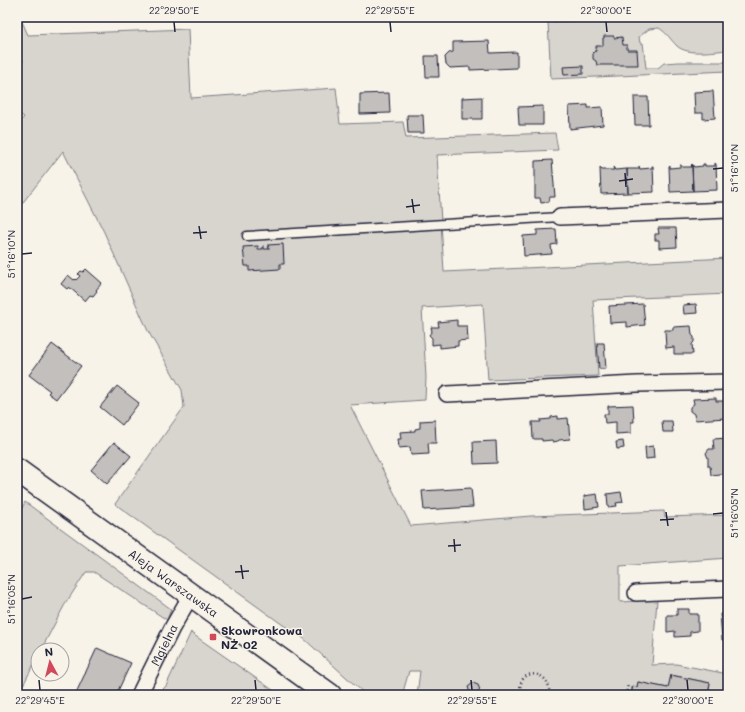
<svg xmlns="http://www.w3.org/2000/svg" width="745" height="712" viewBox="0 0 745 712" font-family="Mali,sans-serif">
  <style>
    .green { fill: #d8d5cf; stroke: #7d7c85 }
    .building { fill: #c2bfbd; stroke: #22223b }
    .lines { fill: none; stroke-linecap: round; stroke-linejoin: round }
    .lane-casing { stroke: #22223b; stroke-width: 11 }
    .street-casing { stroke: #22223b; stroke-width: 18 }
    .secondary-casing { stroke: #22223b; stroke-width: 25 }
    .path { stroke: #22223b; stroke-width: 2.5; stroke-dasharray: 1 3; stroke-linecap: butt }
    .lane { stroke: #f7f3e8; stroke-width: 8 }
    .street { stroke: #f7f3e8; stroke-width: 15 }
    .secondary { stroke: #f7f3e8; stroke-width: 22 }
    .ticks { fill: none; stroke: #22223b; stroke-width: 1.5 }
    .poi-dot { fill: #d1495b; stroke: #f7f3e8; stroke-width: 1.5 }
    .labels { text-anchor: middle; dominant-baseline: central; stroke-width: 3; stroke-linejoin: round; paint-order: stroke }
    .street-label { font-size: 12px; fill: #22223b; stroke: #f7f3e8 }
    .poi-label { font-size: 12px; font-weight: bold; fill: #22223b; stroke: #f7f3e8; text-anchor: start }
    .neatline { fill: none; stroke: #22223b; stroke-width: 1.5 }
    .ticks-label { font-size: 10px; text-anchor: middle; fill: #22223b }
  </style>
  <rect width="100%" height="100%" fill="#f7f3e8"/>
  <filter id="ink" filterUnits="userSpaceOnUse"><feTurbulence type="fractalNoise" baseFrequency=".025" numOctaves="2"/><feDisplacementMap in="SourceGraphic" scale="8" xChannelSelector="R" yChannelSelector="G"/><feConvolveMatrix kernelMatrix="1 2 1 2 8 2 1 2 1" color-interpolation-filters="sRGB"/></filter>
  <g filter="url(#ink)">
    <!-- green -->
    <path class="green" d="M17,17H20L28,35L188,29L191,98L336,88L340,124L403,122L406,138L555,133L558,150L437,155L444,272L728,258V294L593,300L598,376L488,380L483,304L422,308L426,377L425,400L350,405L411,526L531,516L664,511L665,517L728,515V558L620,566V602L657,600L652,665L676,664L728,674V695H708L710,683L671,675L668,688L638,682L637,687L632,686L631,695H417L420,671H409L403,692L407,695H366L302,637L283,625L115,504L184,407L182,390L148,331L104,232L63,151L17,210V126L24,117L17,112V69L23,61L17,47Z
      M647,17H728V50C714,51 688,56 677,46C671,40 667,33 659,28L649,29L639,37L640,43H643L646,68H658L664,63L679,62H728V71L551,79L548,22Z
      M25,502L171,609L167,620L94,572H86L64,606L41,650H38V656L18,695H17V518Z
      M191,632V633L280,695H157L166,686Z"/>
    <!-- building -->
    <path class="building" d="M604,36H614V38L622,37L623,45H627V50H637L638,65H597L596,61L593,59V53L596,51V46H603V38H604Z
      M489,41L490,53L517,52V68L470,70V67L450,68L446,64L445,57L449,53L453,52V42Z
      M425,56H438L439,77H426Z
      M583,66V74L564,75L563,67Z
      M713,91L715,118L703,119V113H695L694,92Z
      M389,93L390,113L360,114V94Z
      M482,97V119H462V98Z
      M634,97H648L649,125H635Z
      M588,105V108L602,107L603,125L570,129L569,106Z
      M543,106V125H519L518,107Z
      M407,115H423L424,133H408Z
      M552,160L555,197H550L549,202L541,203L540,198H535V161Z
      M715,163L716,164L717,190L693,191L692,164L694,167L703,166V164H705V166H715Z
      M692,164L693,191L670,192L669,166L670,165V168L680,167V165H681L682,167H691Z
      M639,166L640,169L652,168V166H653L654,192L628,193L627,169H639Z
      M613,167L615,170L627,169L628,193L601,194L600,168L602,170H614Z
      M658,228H676L677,247L659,248V240H655V234H659Z
      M556,229L557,244L551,245L552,254L524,256L523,236L537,235V230Z
      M283,244L284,264H280V269L249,271V266H245L243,247L258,246V249H263V246H264V249H269L268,245Z
      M86,269L102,283L96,290L97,291L93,296L90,295L85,301L69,287L67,289L61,284L68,275L74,280L75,279L76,280L80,276L78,274L81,271L83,272Z
      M643,304L645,325L627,327V322L610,323L609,306Z
      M696,304L697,313L684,314L683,305Z
      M457,320V326H467L468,340L458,341V346L440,348V344L432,345V338L429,335L432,331L431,327H439L438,322Z
      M691,326L692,335L694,337V342L692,344L693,354H674V347L666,348L665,330H673V327Z
      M597,343H604L606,369H599Z
      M52,344L81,366L56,399L48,393L50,391L29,375Z
      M117,386L139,403L122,425L100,407Z
      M716,398V401H725L726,418L695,420L694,414L690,411V407L694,404L693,399Z
      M633,405L634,422H631V433L616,434V422L605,423L604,414H608V406Z
      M558,416V419L568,418L570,439L559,440L558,441L553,442L552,440L542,441V439H533L532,422H541L540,420L551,419V417Z
      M435,420L436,443H428L429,454L411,455L410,447L399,448L398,439H401L400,432L415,431V429L420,428V421Z
      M662,421H672L673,432H663Z
      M728,438V473L711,475L710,466H708V458L706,453L709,449H714L713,439Z
      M496,441L497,463L474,464L473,442Z
      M623,441L624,448L617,449L616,442Z
      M114,442L131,456L107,484L91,470Z
      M653,446L654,458L646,459L645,447Z
      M471,488L473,507L424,510L422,491Z
      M621,492L623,502L616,503L617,506L608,507L607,494Z
      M597,494L599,507L585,509L584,496Z
      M677,609H689V614H698V631L690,632V636L675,637V631L667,632V615H677Z
      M720,614H728V639L722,640Z
      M97,648L131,663L116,695H75Z
      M671,675L710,683L708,695H631L633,686L637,687L638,682L668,688Z
      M473,683L478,685L480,690L476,694L470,693L468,687Z"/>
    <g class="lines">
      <defs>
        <path id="lane" d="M247,236L560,217"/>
        <g id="street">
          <path d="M560,217L728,210"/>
          <path d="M447,394L637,384L728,382"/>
          <path d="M636,593L728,589"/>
          <path id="s1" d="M139,695L172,628L191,595"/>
        </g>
        <g id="secondary">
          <path id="s2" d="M17,470L330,695"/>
        </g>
      </defs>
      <!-- lane casing -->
      <use href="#lane" class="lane-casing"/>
      <!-- street casing -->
      <use href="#street" class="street-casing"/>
      <!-- secondary casing -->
      <use href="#secondary" class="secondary-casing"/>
      <!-- path -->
      <path class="path" d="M519,695C520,690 520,684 523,679C533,667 554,679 548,695
        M626,695L628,684"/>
      <!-- lane -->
      <use href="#lane" class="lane"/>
      <!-- street -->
      <use href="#street" class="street"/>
      <!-- secondary -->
      <use href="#secondary" class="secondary"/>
    </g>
  </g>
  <!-- ticks -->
  <path class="ticks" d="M174,22L175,32M390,22L391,32M606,22L607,32M713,169L723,168M625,173L626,187M619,181L633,179M412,199L414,213M406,207L420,205M199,226L201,239M193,233L207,232M22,254L32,253M666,512L668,526M713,514L723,513M660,520L674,519M454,539L455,552M448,546L461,545M241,565L243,579M235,572L249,571M22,599L32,597M39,680L40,690M255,680L256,690M471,680L472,690M687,680L688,690"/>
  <!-- markers -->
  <rect class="poi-dot" x="209" y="633" width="8" height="8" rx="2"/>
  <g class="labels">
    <!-- street labels -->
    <g class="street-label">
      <text stroke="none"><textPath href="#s2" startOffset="193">Aleja Warszawska</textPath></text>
      <text stroke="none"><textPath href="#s1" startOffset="56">Mgielna</textPath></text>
    </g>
    <!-- poi labels -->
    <g class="poi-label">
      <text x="221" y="630">Skowronkowa<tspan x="221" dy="14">NŻ 02</tspan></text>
    </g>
  </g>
  <!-- margin -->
  <rect width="745" height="712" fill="none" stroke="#f7f3e8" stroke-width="44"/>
  <!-- north arrow -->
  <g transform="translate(50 662) rotate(353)"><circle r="19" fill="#f7f3e8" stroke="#a29fa3"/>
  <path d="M0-3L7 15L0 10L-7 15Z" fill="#d1495b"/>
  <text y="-6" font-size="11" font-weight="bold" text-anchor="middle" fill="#22223b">N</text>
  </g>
  <rect x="22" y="22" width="701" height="668" class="neatline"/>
  <g class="ticks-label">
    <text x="174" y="14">22°29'50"E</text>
    <text x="390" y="14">22°29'55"E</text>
    <text x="606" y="14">22°30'00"E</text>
    <text transform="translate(734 168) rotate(-90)" y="4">51°16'10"N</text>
    <text transform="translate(11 254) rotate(-90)" y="4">51°16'10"N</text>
    <text transform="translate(734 513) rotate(-90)" y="4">51°16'05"N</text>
    <text transform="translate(11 599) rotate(-90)" y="4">51°16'05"N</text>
    <text x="40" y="704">22°29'45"E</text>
    <text x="256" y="704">22°29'50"E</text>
    <text x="472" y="704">22°29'55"E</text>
    <text x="688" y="704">22°30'00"E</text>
  </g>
</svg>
